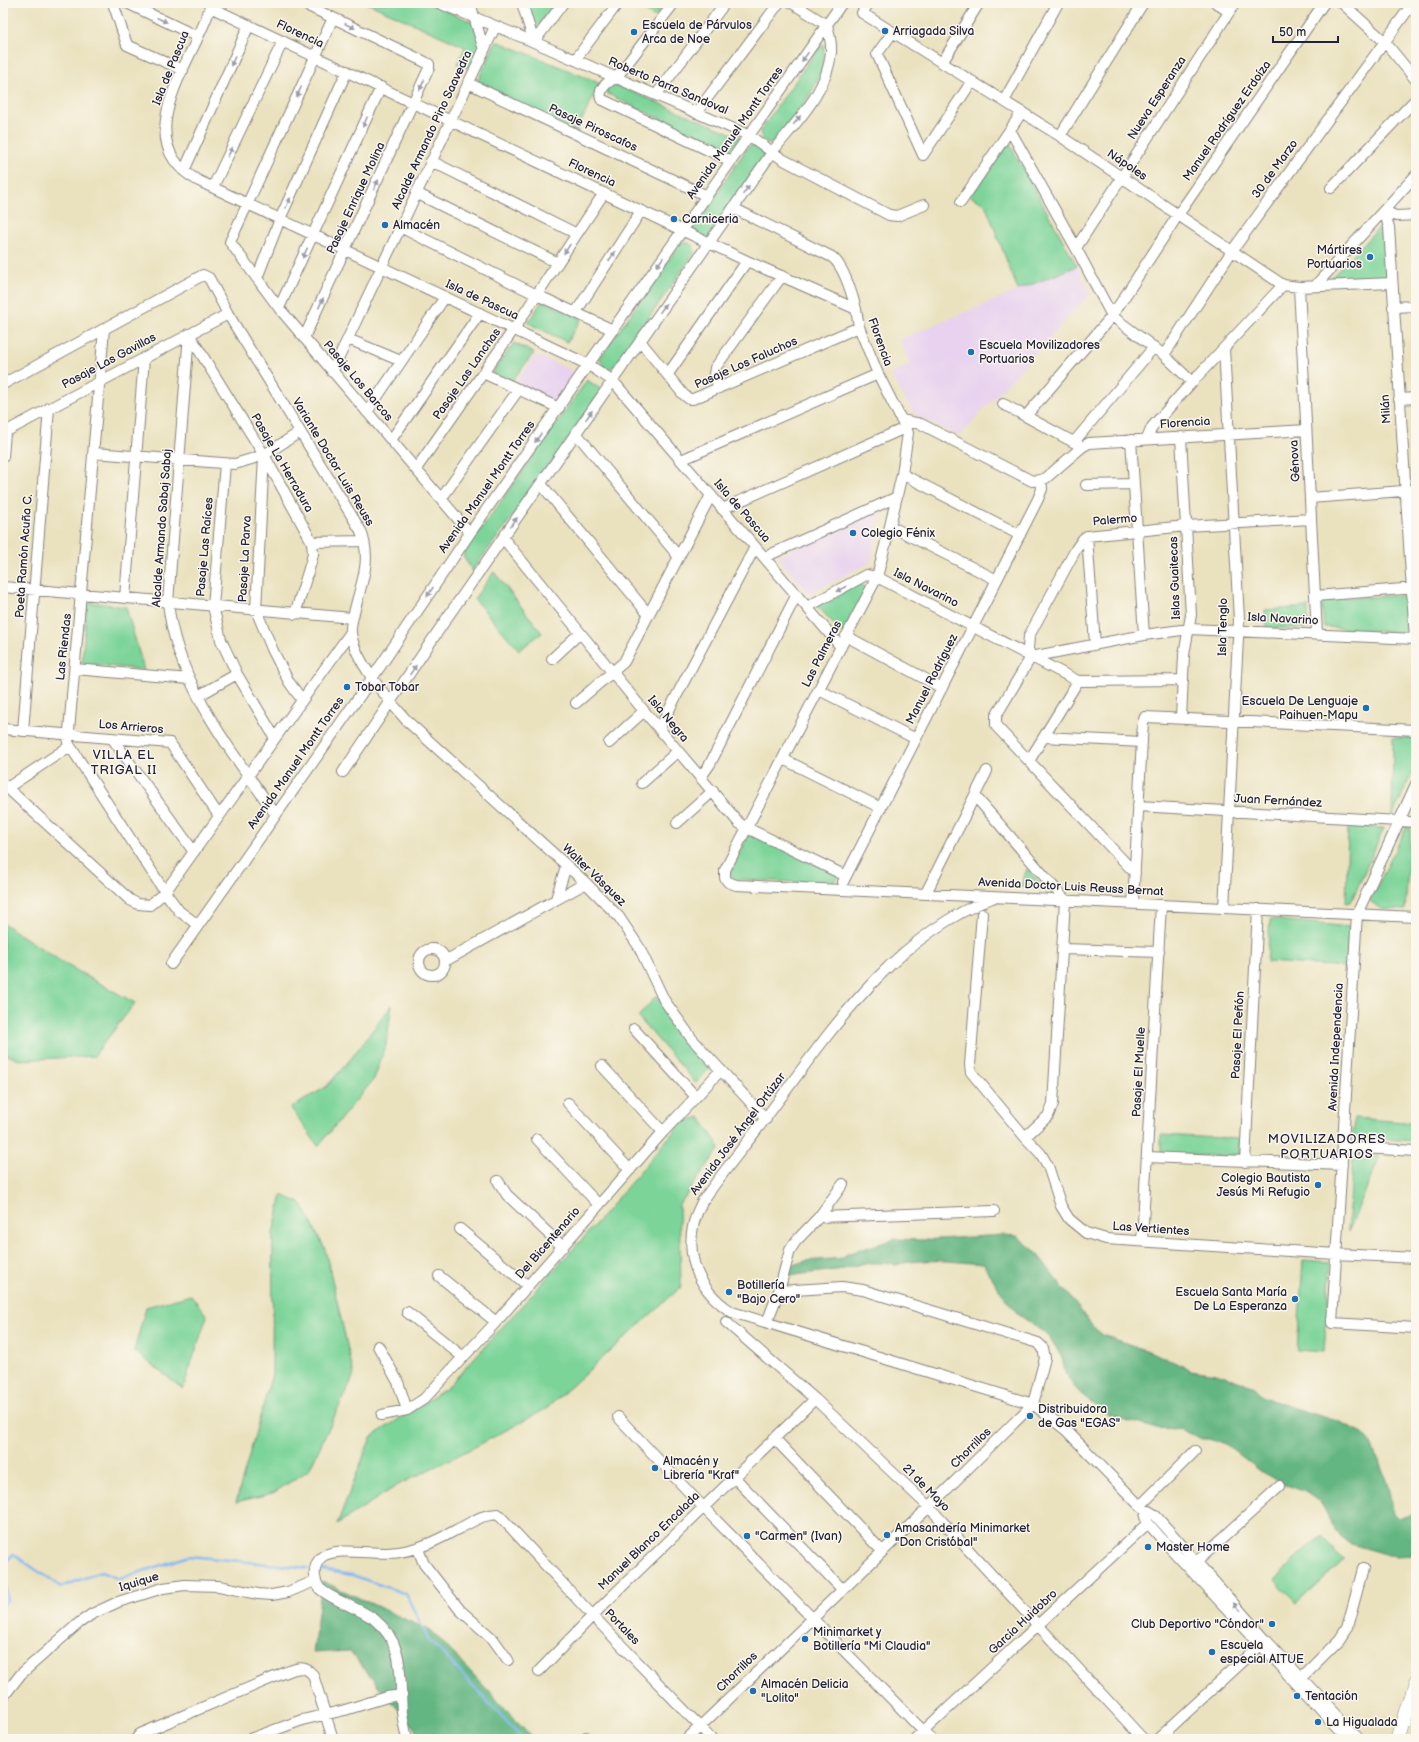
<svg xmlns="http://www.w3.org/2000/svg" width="1419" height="1742" viewBox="0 0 1419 1742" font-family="'Balsamiq Sans',sans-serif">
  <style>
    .built { fill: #e8d2ef }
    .green { fill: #7bd499; stroke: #4e7b6a }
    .forest { fill: #64b681; stroke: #436c5e }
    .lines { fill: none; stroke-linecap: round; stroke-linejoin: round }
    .stream { stroke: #83b7f1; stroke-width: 2.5 }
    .minor-casing { stroke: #86827d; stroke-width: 12 }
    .major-casing { stroke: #86827d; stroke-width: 14 }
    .minor { stroke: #fff; stroke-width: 10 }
    .major { stroke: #fff; stroke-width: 13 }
    .oneway { fill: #9c9ca7 }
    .poi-dot { fill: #1f6fb2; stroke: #fbf7ec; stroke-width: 1.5 }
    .labels { text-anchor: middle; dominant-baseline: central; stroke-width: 3; stroke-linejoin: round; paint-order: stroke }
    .poi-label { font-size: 12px; fill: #22223b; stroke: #fbf7ec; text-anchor: start }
    .street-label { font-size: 12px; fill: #22223b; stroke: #fbf7ec }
    .neighbourhood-label { font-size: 13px; letter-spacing: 1px; fill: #22223b; stroke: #fbf7ec }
  </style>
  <rect width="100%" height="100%" fill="#fbf7ec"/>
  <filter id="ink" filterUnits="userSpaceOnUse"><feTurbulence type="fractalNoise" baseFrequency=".025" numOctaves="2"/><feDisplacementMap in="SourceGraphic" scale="8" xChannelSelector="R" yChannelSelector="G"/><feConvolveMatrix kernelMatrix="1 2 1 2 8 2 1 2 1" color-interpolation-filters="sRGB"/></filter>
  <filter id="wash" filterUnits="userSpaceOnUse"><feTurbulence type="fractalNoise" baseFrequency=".012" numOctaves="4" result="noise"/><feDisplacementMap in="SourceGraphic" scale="16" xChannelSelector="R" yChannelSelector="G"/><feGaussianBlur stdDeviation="0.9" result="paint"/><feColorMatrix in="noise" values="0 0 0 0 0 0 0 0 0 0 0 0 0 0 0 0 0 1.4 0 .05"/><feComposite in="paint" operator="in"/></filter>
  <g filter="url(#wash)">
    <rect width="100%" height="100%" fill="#eae2bf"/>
    <!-- built -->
    <path class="built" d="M1077,266L1091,293L959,436L915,415L890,374L910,365L900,339Z
      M536,355L571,370L573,375L554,403L514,384Z
      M881,510L871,562L808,594L777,556Z"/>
    <!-- green -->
    <path class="green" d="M367,3H428L472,22L481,45L469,69L457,64L465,47Z
      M525,3H556L537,27L533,26Z
      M635,3H665L654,17Z
      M499,42L597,82L599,85L576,132L476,85L495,43Z
      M822,43L824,45C824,55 824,65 820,75C815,89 782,141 769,144L762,140L760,131Z
      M613,84L740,137L730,152L608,94L606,90Z
      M1009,143L1077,266L1018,290L985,204L970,196Z
      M753,145C760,148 763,150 764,158L709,237L704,238L693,233V228L748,147Z
      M1384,222L1388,278L1330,279Z
      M685,242C691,244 694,245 695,252L614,367L609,369L603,366L600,358L680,244Z
      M542,301L582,318L567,342L528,323Z
      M514,343L534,353L511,382L492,373Z
      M587,380L602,390L541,478L472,571L463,555Z
      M494,572L542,633L519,650L474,599Z
      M859,583L867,589L844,634L816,605Z
      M1416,595V634L1324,627L1321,599Z
      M87,602L126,607L144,670L82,663Z
      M1308,607V628H1266L1265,610Z
      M1393,737L1416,739V764L1392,817Z
      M1348,826L1384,828L1351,902L1346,903Z
      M1411,827L1405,910L1381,909L1370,901L1406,828Z
      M750,832L838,875L833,884L734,879L730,874V872Z
      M1027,869L1046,890L1020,887Z
      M1270,919L1349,927L1347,967L1267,962Z
      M3,923L65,964L135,1003L94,1056L19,1060L3,1053Z
      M657,995L680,1032L713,1065L696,1083L638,1017Z
      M392,1005L386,1045L374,1079L318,1146L291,1108L326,1087L349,1061Z
      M700,1117L720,1148L679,1205L681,1287L546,1409L473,1448L398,1485L337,1524L371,1437L447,1388L594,1226L681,1123Z
      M1354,1118L1416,1123V1141L1353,1137Z
      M1161,1135L1240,1139L1239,1157L1161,1154Z
      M1353,1156H1380L1348,1232Z
      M282,1195L302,1204L325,1249L354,1375L309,1470L273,1493L236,1502L272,1374L273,1233Z
      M1303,1260L1331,1262L1324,1352L1297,1350Z
      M191,1295L207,1316L183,1389L134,1351L146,1307Z
      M1321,1536L1344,1560L1297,1603L1274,1579Z"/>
    <!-- forest -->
    <path class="forest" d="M1003,1235L1017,1236L1035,1251L1093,1327L1103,1335L1154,1353L1191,1370L1217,1374L1241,1382L1254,1387L1264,1397L1276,1402L1340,1422L1363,1433L1372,1443L1386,1479L1394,1513L1399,1518L1416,1512V1556L1396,1557L1351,1544L1339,1535L1331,1524L1326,1512L1319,1501L1308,1493L1282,1483L1259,1470L1235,1451L1223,1444L1210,1439H1202L1180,1429L1153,1428L1106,1414L1081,1394L1072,1384L1065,1372L1062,1358L1055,1346L1046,1334L1018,1314L1000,1292L998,1287L990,1276L984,1264C954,1262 925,1257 895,1265L892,1263H864L844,1269L787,1276L793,1265L805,1261L844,1258L845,1255L858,1250L896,1239L922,1240Z
      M322,1581L433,1632L534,1739H423C399,1709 373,1682 350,1651L313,1653Z"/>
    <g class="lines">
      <!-- stream -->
      <path class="stream" d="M3,1567L13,1554L61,1587L101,1572L119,1579L189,1556L308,1568
        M3,1568L7,1600L3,1605
        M322,1570L352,1575L406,1594L427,1637L523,1739"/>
    </g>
  </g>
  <g filter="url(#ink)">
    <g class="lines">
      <defs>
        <path id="minor" d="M113,3L127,45L183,70
          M127,3L198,37
          M210,3C210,14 203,25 199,35C178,81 135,147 199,181L589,365L613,381L841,647
          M302,3L423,61L429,64V68L304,338
          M439,3L534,42L750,136L782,159L889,215L897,216L924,205
          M470,3L484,50
          M522,3L534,42
          M674,3L616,78C607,82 598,88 601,99L731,161
          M792,3L827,25
          M869,3L862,13L1060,136L1283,285L1299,287L1392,283
          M1216,3L1229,12
          M1342,3L1385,42L1416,80
          M210,7L747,261L856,309L859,327L878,374L908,433L902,474L890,526L877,577L725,870V878L728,882L736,885L1416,917
          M333,18L230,242L279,308L470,533
          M893,32L877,54L923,155
          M534,42L563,3
          M575,60L618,3
          M942,63L979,3
          M468,83L707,196
          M656,95L725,3
          M1004,101L1058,3
          M696,113L779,3
          M1010,130L1076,248L1112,316L1164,355L1192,382
          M1060,136L1143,3
          M923,155L972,81
          M431,161L577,234
          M184,171L249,25
          M213,187L283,41
          M1331,188L1416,99
          M416,193L558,263
          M961,202L1022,112
          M733,208L832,257C844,266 852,294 856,309
          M1384,211L1389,227L1415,639
          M1384,211L1396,216L1416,215
          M400,227L537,295L613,330
          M1076,248L1235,3
          M257,278L280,219L347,71
          M1315,286L1416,175
          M1299,287L1317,634
          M1393,307L1416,306
          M279,308L381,87
          M576,312L641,211
          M104,329L68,742L70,746L165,892L179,911L198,925
          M189,334L168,602C176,683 231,750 276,815
          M189,334L264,455L312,542L313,554L311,562L295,614
          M348,339L401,361
          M640,341L683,394L689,399H693L859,327
          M1224,348L1239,619L1224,908
          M1164,355L1232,251L1413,3
          M332,372L495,27
          M483,373L559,408
          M668,374L747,261
          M3,384L203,275L209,278L228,314L361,531C372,561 362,580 355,609C353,617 350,625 351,633C355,662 388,699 407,721L586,883L619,917L639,947L664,1000L692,1039L766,1119
          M719,388L714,375L715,368L782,276
          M1399,399L1416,398
          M1003,404L1079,445
          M367,412L445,297
          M1026,416L1112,316L1178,215L1324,3
          M901,420L921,424L1032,481L1041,480L1046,478L1082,447L1089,443L1306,430
          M3,433L228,314
          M576,433L679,557
          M1181,437L1191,615L1184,655L1181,718
          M1147,439L1152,427L1192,382L1283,285
          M391,440L480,313
          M1131,440L1144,635
          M1074,442L1154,347
          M94,453L235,464L264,455L300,432
          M264,456L256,610L273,651L289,682L302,700
          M3,457L5,432
          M681,460L878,374
          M225,464L213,606L221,640L237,674L275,738
          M416,469L514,329L604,193
          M902,474L1020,535
          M541,484L649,615
          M1086,485L1134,484
          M1310,498L1416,490
          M441,499L519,389
          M722,509L905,428
          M890,526L997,580
          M1087,536L1095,644
          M503,538L644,711L739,823L747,828L846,876
          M312,542L364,541
          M765,557L897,497
          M3,587L352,618
          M1315,596L1416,588
          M125,598L144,358
          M807,607L866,575L877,577L1078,681L1183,680
          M846,636L942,688
          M1031,657L1144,635L1189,629L1416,639
          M1031,657L1028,649L1029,636L1076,549L1083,539L1087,536L1186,526L1311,519
          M1031,657L996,716V726L1135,873
          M552,659L580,633
          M75,669L189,679
          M819,690L916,739
          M198,696L237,674
          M576,703L624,662L711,495
          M3,729L170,743L219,816
          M659,729L755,547
          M23,731L49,408
          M1044,737L1142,742
          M112,738L194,852
          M609,743L644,711
          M783,759L881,808
          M1029,761L1078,681
          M343,772L451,612L773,151C796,122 828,91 831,52C832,43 829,33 827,25
          M701,777L710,764L797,594
          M642,783L678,751
          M3,784L130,900L138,904L150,905L165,892L351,632
          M1416,784L1357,914L1332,1323L1416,1328
          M7,788L70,746
          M975,796L1065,900L1053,1104L1048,1116L1025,1137
          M1138,806L1416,822
          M677,823L713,791
          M843,882L1038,499L1042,489L1041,480
          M926,893L987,771
          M992,898C894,937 834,1026 773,1108C750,1140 724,1170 702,1202C680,1244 693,1287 732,1312L1033,1404L1066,1430L1140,1506L1155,1515L1265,1639L1358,1739
          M556,899L566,866
          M1133,903L1143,722L1145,717L1416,730
          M982,914L970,1065L971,1072L1025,1137L1041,1154L1048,1166L1061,1206L1069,1219L1086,1233L1106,1239L1336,1254L1416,1258
          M1063,949L1159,952
          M419 962a13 13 0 1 1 26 0a13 13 0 1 1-26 0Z
          M445,961L586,883
          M171,964L373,677L470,533L842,3
          M634,1029L696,1097
          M602,1066L663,1132
          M568,1103L630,1170
          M537,1139L599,1205
          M1343,1147L1416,1151
          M1147,1157L1342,1165
          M1245,1162L1258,909
          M498,1181L507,1195L563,1247
          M819,1217L843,1184
          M460,1229L528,1286
          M1142,1241L1161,905
          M439,1276L496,1322
          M407,1312L463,1357
          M726,1322L815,1399L929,1507L1143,1739
          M767,1322L779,1291L790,1250L796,1241L819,1217L994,1211
          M378,1346L398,1382L407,1410
          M382,1415L407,1410L424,1399L496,1322L663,1132L721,1070
          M618,1417L703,1507L931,1739
          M774,1438L882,1551
          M734,1477L842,1589
          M1140,1506L1195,1451
          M1145,1517L1148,1523L1160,1537L1348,1739
          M418,1549L424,1564L460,1610L493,1639L508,1660
          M1192,1566L1280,1486
          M539,1671L602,1606L815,1399
          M1297,1682L1340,1639L1347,1628L1363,1569
          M3,1697L21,1674L79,1623L92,1614L118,1602L163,1588L185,1585L219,1586L258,1594L272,1595L288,1592L315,1581
          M586,1737L588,1739
          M136,1739L140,1734L284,1673C295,1669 304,1664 313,1675L333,1739
          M250,1739L302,1720L345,1710L387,1697L402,1695
          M407,1739C405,1730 403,1721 402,1712C399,1675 406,1645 374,1619C357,1607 336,1602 320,1589C313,1579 312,1564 323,1556C339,1546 379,1556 399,1552C420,1549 438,1540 456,1530C474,1522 478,1515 498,1514L592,1615L712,1739
          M687,1739L929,1507L1033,1404L1045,1358L1043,1348L1038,1343L863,1290L842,1287L779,1291
          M915,1739L1148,1523
          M1158,1739L1264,1641"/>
        <path id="major" d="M1398,1739L1416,1681"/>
      </defs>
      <!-- minor casing -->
      <use href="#minor" class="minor-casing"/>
      <!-- major casing -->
      <use href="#major" class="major-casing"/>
      <!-- minor -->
      <use href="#minor" class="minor"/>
      <!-- major -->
      <use href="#major" class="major"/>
    </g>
    <!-- one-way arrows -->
    <defs><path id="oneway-solid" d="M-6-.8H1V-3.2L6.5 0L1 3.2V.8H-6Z"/></defs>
    <g class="oneway">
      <use href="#oneway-solid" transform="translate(162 20) rotate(25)"/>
      <use href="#oneway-solid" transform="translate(350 26) rotate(25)"/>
      <use href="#oneway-solid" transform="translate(805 57) rotate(125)"/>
      <use href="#oneway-solid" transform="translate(233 61) rotate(114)"/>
      <use href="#oneway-solid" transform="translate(422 85) rotate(114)"/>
      <use href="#oneway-solid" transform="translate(299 92) rotate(114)"/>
      <use href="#oneway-solid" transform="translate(797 120) rotate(-52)"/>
      <use href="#oneway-solid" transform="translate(365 122) rotate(114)"/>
      <use href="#oneway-solid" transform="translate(230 152) rotate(-64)"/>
      <use href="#oneway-solid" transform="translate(376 185) rotate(-65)"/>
      <use href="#oneway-solid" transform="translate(746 190) rotate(-55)"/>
      <use href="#oneway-solid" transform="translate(288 203) rotate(-66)"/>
      <use href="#oneway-solid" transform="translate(567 249) rotate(124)"/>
      <use href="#oneway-solid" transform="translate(305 253) rotate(115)"/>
      <use href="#oneway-solid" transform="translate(612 256) rotate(-57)"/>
      <use href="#oneway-solid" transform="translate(660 262) rotate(125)"/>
      <use href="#oneway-solid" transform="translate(321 303) rotate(-65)"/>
      <use href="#oneway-solid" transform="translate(663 308) rotate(-55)"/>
      <use href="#oneway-solid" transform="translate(589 415) rotate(-55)"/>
      <use href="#oneway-solid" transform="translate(538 438) rotate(125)"/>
      <use href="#oneway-solid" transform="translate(514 522) rotate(-55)"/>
      <use href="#oneway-solid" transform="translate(841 589) rotate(152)"/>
      <use href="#oneway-solid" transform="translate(430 592) rotate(124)"/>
      <use href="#oneway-solid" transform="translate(413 670) rotate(-56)"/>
      <use href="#oneway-solid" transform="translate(1237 1607) rotate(-132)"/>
    </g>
  </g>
  <!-- markers -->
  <g class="poi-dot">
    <circle cx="885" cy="31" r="4"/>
    <circle cx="634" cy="32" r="4"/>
    <circle cx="674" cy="219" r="4"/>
    <circle cx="385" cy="225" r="4"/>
    <circle cx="1370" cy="257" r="4"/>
    <circle cx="971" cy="352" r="4"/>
    <circle cx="853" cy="533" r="4"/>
    <circle cx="347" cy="687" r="4"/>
    <circle cx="1366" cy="708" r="4"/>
    <circle cx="1318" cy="1185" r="4"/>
    <circle cx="729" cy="1292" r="4"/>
    <circle cx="1295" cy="1299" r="4"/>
    <circle cx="1030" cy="1416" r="4"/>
    <circle cx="655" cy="1468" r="4"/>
    <circle cx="887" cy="1535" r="4"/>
    <circle cx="747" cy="1536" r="4"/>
    <circle cx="1148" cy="1547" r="4"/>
    <circle cx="1272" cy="1624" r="4"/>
    <circle cx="805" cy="1639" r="4"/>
    <circle cx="1212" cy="1652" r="4"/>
    <circle cx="753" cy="1691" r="4"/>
    <circle cx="1297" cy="1696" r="4"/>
    <circle cx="1318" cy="1722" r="4"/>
  </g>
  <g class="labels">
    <!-- poi labels -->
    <g class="poi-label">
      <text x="642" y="25">Escuela de Párvulos<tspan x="642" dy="14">Arca de Noe</tspan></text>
      <text x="893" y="31">Arriagada Silva</text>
      <text x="682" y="219">Carniceria</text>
      <text x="393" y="225">Almacén</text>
      <text x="1362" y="250" text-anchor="end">Mártires<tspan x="1362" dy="14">Portuarios</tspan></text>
      <text x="979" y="345">Escuela Movilizadores<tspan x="979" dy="14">Portuarios</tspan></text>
      <text x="861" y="533">Colegio Fénix</text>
      <text x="355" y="687">Tobar Tobar</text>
      <text x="1358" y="701" text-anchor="end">Escuela De Lenguaje<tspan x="1358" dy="14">Paihuen-Mapu</tspan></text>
      <text x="1310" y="1178" text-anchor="end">Colegio Bautista<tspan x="1310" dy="14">Jesús Mi Refugio</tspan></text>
      <text x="737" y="1285">Botillería<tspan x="737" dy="14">"Bajo Cero"</tspan></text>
      <text x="1287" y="1292" text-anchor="end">Escuela Santa María<tspan x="1287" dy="14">De La Esperanza</tspan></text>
      <text x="1038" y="1409">Distribuidora<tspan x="1038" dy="14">de Gas "EGAS"</tspan></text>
      <text x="663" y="1461">Almacén y<tspan x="663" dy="14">Librería "Kraf"</tspan></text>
      <text x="895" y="1528">Amasandería Minimarket<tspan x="895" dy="14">"Don Cristóbal"</tspan></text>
      <text x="755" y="1536">"Carmen" (Ivan)</text>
      <text x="1156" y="1547">Master Home</text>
      <text x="1264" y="1624" text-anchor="end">Club Deportivo "Cóndor"</text>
      <text x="813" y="1632">Minimarket y<tspan x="813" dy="14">Botillería "Mi Claudia"</tspan></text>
      <text x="1220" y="1645">Escuela<tspan x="1220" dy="14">especial AITUE</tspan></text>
      <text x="761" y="1684">Almacén Delicia<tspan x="761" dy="14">"Lolito"</tspan></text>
      <text x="1305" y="1696">Tentación</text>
      <text x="1326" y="1722">La Higualada</text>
    </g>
    <!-- street labels -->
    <g class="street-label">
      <text transform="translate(300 34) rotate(25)">Florencia</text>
      <text transform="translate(171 68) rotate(-68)">Isla de Pascua</text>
      <text transform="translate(668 86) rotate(23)">Roberto Parra Sandoval</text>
      <text transform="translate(1157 98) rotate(-57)">Nueva Esperanza</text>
      <text transform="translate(1227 121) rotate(-55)">Manuel Rodríguez Erdoíza</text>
      <text transform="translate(593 128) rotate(25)">Pasaje Piroscafos</text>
      <text transform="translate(432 130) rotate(-65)">Alcalde Armando Pino Saavedra</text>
      <text transform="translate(735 133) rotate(-55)">Avenida Manuel Montt Torres</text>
      <text transform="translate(1127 165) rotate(34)">Nápoles</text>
      <text transform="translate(1275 169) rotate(-54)">30 de Marzo</text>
      <text transform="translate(592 173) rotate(25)">Florencia</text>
      <text transform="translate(356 198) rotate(-65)">Pasaje Enrique Molina</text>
      <text transform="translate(482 300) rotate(25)">Isla de Pascua</text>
      <text transform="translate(880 342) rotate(70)">Florencia</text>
      <text transform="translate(109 361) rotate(-28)">Pasaje Las Gavillas</text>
      <text transform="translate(746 363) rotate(-24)">Pasaje Los Faluchos</text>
      <text transform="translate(467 374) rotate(-55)">Pasaje Las Lanchas</text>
      <text transform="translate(358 381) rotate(50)">Pasaje Los Barcos</text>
      <text transform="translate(1386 409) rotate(-94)">Milán</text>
      <text transform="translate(1185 423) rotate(-4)">Florencia</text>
      <text transform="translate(1295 461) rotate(-93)">Génova</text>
      <text transform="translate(333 462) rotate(59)">Variante Doctor Luis Reuss</text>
      <text transform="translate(282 463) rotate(60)">Pasaje La Herradura</text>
      <text transform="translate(487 487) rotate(-55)">Avenida Manuel Montt Torres</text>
      <text transform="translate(742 511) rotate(49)">Isla de Pascua</text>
      <text transform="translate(1115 520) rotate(-5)">Palermo</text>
      <text transform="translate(162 528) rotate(-86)">Alcalde Armando Sabaj Sabaj</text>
      <text transform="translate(205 547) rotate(-85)">Pasaje Las Raíces</text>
      <text transform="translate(24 556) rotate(-86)">Poeta Ramón Acuña C.</text>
      <text transform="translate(245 559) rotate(-87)">Pasaje La Parva</text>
      <text transform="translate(1175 578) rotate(-92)">Islas Guaitecas</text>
      <text transform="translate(926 588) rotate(27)">Isla Navarino</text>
      <text transform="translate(1283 619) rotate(3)">Isla Navarino</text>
      <text transform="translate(1223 627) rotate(-89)">Isla Tenglo</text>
      <text transform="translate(64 647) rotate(-84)">Las Riendas</text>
      <text transform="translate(822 654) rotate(-63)">Las Palmeras</text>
      <text transform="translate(932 679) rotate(-63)">Manuel Rodríguez</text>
      <text transform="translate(668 719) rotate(50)">Isla Negra</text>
      <text transform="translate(131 727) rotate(5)">Los Arrieros</text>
      <text transform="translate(296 763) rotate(-55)">Avenida Manuel Montt Torres</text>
      <text transform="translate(1278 801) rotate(3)">Juan Fernández</text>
      <text transform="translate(594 875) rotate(44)">Walter Vásquez</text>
      <text transform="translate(1071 887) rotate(3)">Avenida Doctor Luis Reuss Bernat</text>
      <text transform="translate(1238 1035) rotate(-87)">Pasaje El Peñón</text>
      <text transform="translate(1336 1047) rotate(-87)">Avenida Independencia</text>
      <text transform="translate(1139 1072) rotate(-87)">Pasaje El Muelle</text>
      <text transform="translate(738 1134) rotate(-53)">Avenida José Ángel Ortúzar</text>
      <text transform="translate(1151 1229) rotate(4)">Las Vertientes</text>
      <text transform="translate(548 1243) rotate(-49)">Del Bicentenario</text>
      <text transform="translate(971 1448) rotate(-45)">Chorrillos</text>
      <text transform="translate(926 1488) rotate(45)">21 de Mayo</text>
      <text transform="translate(649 1541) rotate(-44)">Manuel Blanco Encalada</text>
      <text transform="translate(139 1582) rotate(-17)">Iquique</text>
      <text transform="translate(1023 1622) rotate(-43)">García Huidobro</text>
      <text transform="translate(622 1627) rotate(46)">Portales</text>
      <text transform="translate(737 1672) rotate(-44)">Chorrillos</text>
    </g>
    <!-- neighbourhood labels -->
    <g class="neighbourhood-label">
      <text x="124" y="755">VILLA EL<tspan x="124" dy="15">TRIGAL II</tspan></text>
      <text x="1327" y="1139">MOVILIZADORES<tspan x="1327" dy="15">PORTUARIOS</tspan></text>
    </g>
  </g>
  <!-- margin -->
  <rect width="1419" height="1742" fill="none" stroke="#fbf7ec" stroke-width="16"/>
  <!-- scale -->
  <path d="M1273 36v6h65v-6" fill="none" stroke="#22223b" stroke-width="2"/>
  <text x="1279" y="36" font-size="12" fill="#22223b" stroke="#fbf7ec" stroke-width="3" paint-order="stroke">50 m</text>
</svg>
